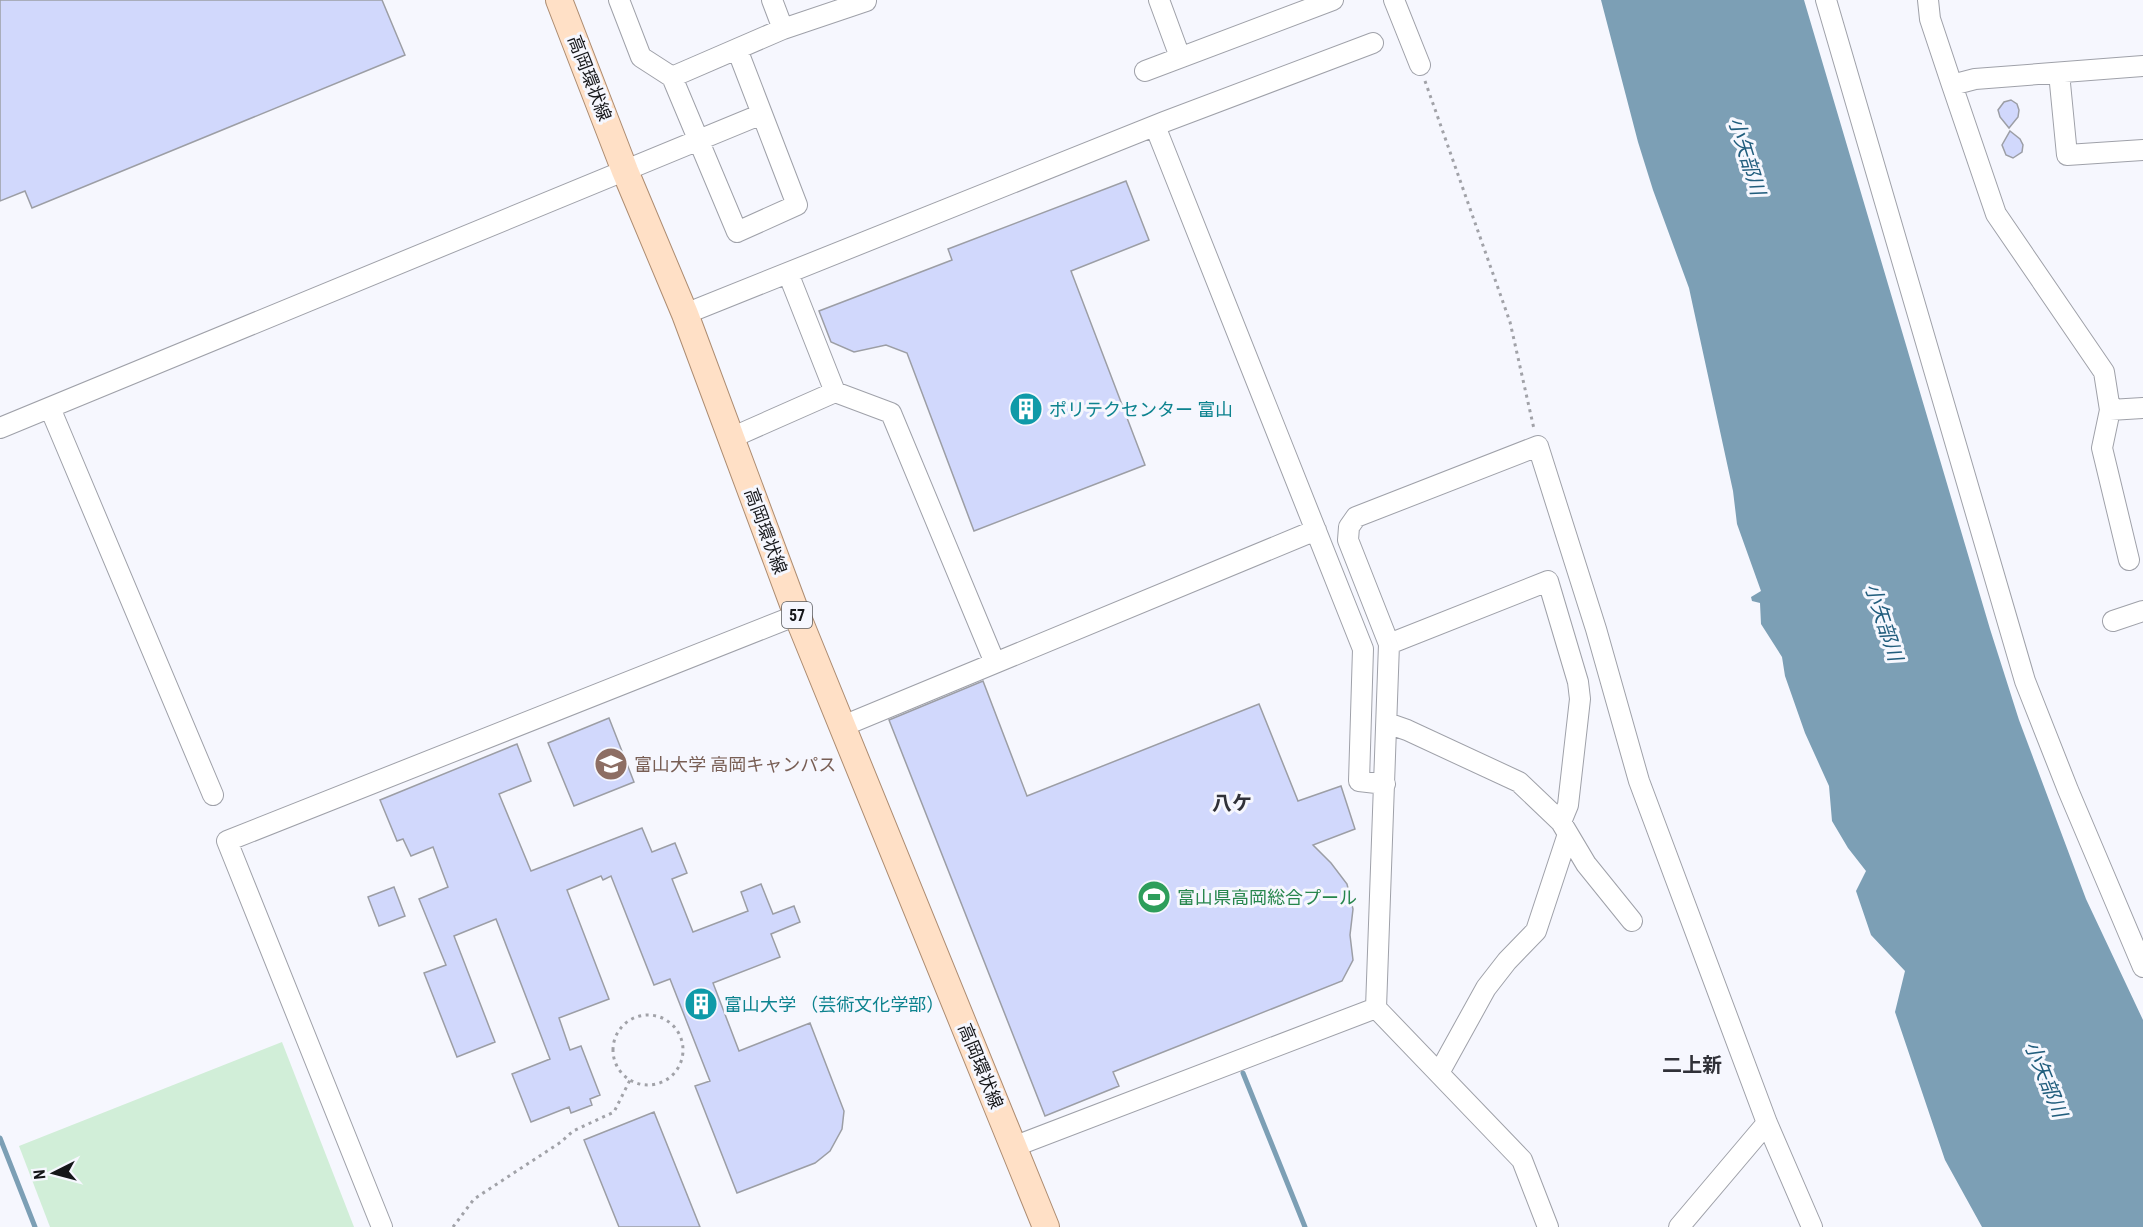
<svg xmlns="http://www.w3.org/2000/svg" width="2143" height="1227" viewBox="0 0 2143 1227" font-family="'Roboto Condensed','Noto Sans JP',sans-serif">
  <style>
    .green { fill: #d1eed8 }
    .water { fill: #7c9fb5 }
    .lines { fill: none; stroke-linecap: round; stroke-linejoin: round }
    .stream { stroke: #7c9fb5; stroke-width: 5 }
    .building { fill: #d1d8fc; stroke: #9c9ea5; stroke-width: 1.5 }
    .minor-casing { stroke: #9fa1a9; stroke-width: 22 }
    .major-casing { stroke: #ad8c71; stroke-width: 28 }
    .path { stroke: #a1a2a8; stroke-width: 3; stroke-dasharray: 3 4.5; stroke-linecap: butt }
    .minor { stroke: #fff; stroke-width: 20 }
    .major { stroke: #ffe0c6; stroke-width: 26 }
    .labels { text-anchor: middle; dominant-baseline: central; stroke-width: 6; stroke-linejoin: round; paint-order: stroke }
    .shield { fill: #f6f7fe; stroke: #585a5e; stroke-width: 1.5 }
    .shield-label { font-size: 16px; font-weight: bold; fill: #151619 }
    .street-label { font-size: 18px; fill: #151619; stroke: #f6f7fe }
    .culture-label { font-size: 18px; fill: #0d838f; stroke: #f6f7fe; text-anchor: start }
    .education-label { font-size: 18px; fill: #785e54; stroke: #f6f7fe; text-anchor: start }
    .leisure-label { font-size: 18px; fill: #27864d; stroke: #f6f7fe; text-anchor: start }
    .water-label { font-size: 20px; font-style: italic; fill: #215d7d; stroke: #f6f7fe }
    .neighbourhood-label { font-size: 20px; font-weight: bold; fill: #303138; stroke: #f6f7fe }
  </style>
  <rect width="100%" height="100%" fill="#f6f7fe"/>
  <!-- green -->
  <path class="green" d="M282,1042L354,1227H50L19,1146Z"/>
  <!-- water -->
  <path class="water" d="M1601,0H1804L1990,629L2019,720L2086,899L2143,1020V1227H1982L1945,1160L1895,1012L1905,971L1871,935L1856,891L1866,871L1848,848L1832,821L1829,786L1805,733L1785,676L1782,657L1761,624L1760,603L1752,601L1751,597L1761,591L1737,524L1733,491L1689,288L1653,190L1638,142Z"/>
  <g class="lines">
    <!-- stream -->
    <path class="stream" d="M1243,1073L1305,1227
      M0,1138L35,1227"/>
  </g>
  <!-- building -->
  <path class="building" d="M0,0H382L405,55L32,208L25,191L0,201Z
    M2011,100L2017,104L2019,110L2018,117L2009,128L2000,117L1998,110L2004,102Z
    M2010,131L2020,139L2023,145L2022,152L2013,158L2006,155L2002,145Z
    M1126,181L1149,240L1071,271L1145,465L974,531L907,353L886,345L854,352L831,342L819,311L952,260L948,249Z
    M983,681L1027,796L1259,704L1298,801L1341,786L1355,829L1313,845L1331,863L1347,884L1353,909L1350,935L1353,960L1342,981L1113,1072L1119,1086L1045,1116L889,720Z
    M609,718L634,782L574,806L548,743Z
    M517,744L531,781L499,794L531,871L642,828L652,852L675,843L687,873L672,879L693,932L748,911L741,892L761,884L773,914L794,906L800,922L771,934L780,957L713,983L739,1051L810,1023L844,1111L842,1129L830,1151L815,1163L737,1193L695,1086L710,1081L670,979L654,985L611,876L603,880L601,876L567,890L609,999L559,1018L570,1050L581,1046L600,1095L590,1099L592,1105L571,1113L569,1107L531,1122L512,1074L550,1059L496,919L454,936L495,1042L457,1057L424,973L446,965L419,899L448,887L433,847L411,856L403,839L397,841L380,800Z
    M394,887L405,916L379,926L368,897Z
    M654,1112L700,1227H619L584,1140Z"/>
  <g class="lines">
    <defs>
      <path id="minor" d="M619,0L641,57L672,77L737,232L797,205L737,49
        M772,0L783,29
        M1159,0L1180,57
        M1394,0L1420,65
        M1826,0L2025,681L2068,790L2143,967
        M1928,0L1930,19L1952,85
        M1145,71L1333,0
        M2059,73L2067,155L2143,150
        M672,77L783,29L866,1
        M1155,126L1363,649L1359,781L1385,784
        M788,273L835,392L891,413L995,663
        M685,314L1164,122L1373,43
        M50,408L213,795
        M2110,410L2104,372L1996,214L1952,85L1975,79L2143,66
        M0,428L762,114
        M731,438L835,392
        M2129,560L2102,448L2110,410L2143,408
        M2113,621L2143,611
        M1389,644L1548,581L1578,682L1580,699L1568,805L1561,822
        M1387,723L1407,730L1519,782L1561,822L1586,864L1632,921
        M843,726L1316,530
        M1439,1073L1486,988L1507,961L1536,931L1568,834
        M1013,1147L1376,1008
        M382,1227L227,841L797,615
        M1548,1227L1522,1160L1376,1008L1389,644L1348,540L1349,527L1356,517L1538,446L1596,629L1639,781L1767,1123L1812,1227
        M1679,1227L1767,1123"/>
      <path id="major" d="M559,0L625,171L685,314L797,615L1046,1227"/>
    </defs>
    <!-- minor casing -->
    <use href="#minor" class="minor-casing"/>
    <!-- major casing -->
    <use href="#major" class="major-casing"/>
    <!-- path -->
    <path class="path" d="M1425,81L1510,322L1534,429
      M613 1050a35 35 0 1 1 70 0a35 35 0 1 1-70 0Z
      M453,1227L474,1199L561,1142L573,1131L614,1112L630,1080"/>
    <!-- minor -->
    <use href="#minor" class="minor"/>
    <!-- major -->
    <use href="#major" class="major"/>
  </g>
  <!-- icons -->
  <defs>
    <symbol id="building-disc" viewBox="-11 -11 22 22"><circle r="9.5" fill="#0f9aa8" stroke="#f6f7fe"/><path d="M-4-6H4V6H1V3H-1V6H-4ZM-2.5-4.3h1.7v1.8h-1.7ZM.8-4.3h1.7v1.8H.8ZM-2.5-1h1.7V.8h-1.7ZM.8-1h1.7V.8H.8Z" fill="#fff"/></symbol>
    <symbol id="university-disc" viewBox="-11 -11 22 22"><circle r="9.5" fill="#8d6e63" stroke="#f6f7fe"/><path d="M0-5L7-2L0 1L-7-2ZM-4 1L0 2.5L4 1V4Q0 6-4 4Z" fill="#fff"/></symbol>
    <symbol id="stadium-disc" viewBox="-11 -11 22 22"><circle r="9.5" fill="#2e9e5b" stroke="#f6f7fe"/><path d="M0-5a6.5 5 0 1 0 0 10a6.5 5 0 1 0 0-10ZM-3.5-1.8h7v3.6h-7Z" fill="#fff"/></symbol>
  </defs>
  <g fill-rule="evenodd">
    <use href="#building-disc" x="1007" y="390" width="38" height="38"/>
    <use href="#university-disc" x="592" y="745" width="38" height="38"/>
    <use href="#stadium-disc" x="1135" y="878" width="38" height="38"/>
    <use href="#building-disc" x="682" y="985" width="38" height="38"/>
  </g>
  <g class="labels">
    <!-- shield labels -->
    <rect class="shield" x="782" y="602" width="30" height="26" rx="4.5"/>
    <g class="shield-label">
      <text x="797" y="615">57</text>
    </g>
    <!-- street labels -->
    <g class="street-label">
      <text transform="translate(590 78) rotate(69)">高岡環状線</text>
      <text transform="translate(766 531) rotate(70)">高岡環状線</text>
      <text transform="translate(981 1066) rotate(68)">高岡環状線</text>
    </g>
    <!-- culture labels -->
    <g class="culture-label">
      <text x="1049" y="409">ポリテクセンター 富山</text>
      <text x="724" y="1004">富山大学 （芸術文化学部）</text>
    </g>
    <!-- education labels -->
    <g class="education-label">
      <text x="634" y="764">富山大学 高岡キャンパス</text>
    </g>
    <!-- leisure labels -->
    <g class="leisure-label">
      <text x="1177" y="897">富山県高岡総合プール</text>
    </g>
    <!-- water labels -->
    <g class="water-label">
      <text transform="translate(1747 156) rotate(73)">小矢部川</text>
      <text transform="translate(1884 622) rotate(72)">小矢部川</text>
      <text transform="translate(2046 1079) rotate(68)">小矢部川</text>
    </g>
    <!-- neighbourhood labels -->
    <g class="neighbourhood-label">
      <text x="1232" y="803">八ケ</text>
      <text x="1692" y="1065">二上新</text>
    </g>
  </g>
  <!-- north arrow -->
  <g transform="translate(54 1173) rotate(264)" stroke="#f6f7fe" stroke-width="4.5" paint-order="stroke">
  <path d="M0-4.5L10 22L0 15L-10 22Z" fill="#151619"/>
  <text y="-9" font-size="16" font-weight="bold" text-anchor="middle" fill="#151619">N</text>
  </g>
</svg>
